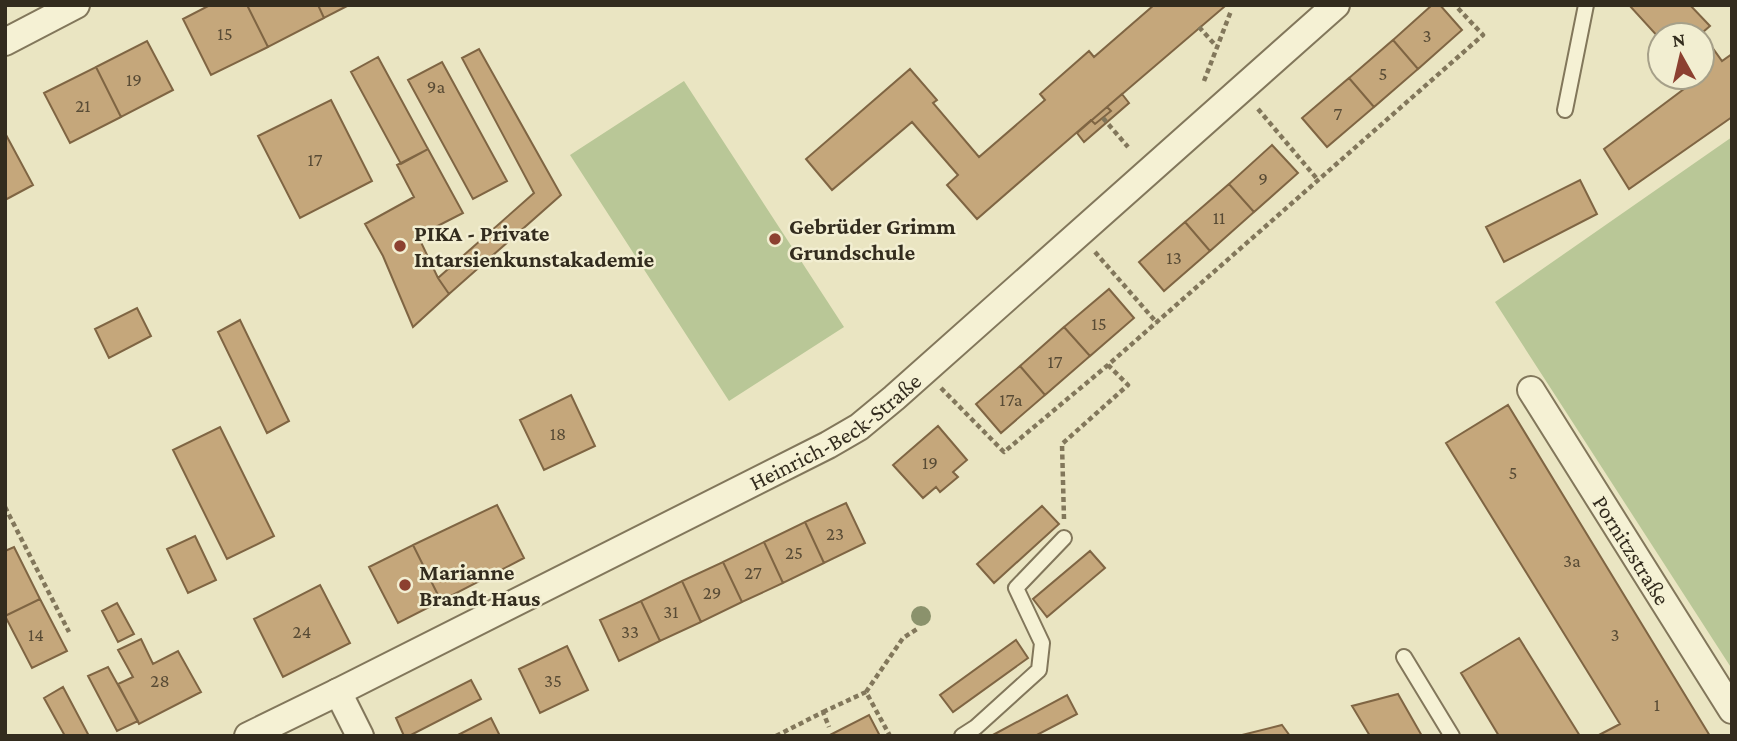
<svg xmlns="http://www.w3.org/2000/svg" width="1737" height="741" viewBox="0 0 1737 741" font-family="'Crimson Pro',serif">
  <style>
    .green { fill: #b9c797 }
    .building { fill: #c5a77b; stroke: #7f6543; stroke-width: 2 }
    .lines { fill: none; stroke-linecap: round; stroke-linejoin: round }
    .service-casing { stroke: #82775b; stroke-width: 18 }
    .minor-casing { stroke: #82775b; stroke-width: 30 }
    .path { stroke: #82775b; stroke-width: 4.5; stroke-dasharray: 5 3.5; stroke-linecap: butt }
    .service { stroke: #f5f1d4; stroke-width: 14 }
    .minor { stroke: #f5f1d4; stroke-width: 26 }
    .tree { fill: #8b926c }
    .poi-dot { fill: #8c4030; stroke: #f2eed1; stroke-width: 2.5 }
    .labels { text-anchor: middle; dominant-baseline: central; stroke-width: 5; stroke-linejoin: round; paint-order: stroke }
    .number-label { font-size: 19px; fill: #584b35 }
    .poi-label { font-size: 23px; font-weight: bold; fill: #332c1e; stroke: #f2eed1; text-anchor: start }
    .street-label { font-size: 23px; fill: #332c1e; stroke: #f2eed1 }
  </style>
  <rect width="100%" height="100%" fill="#eae5c2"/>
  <!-- green -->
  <path class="green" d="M684,81L844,327L729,401L570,155Z
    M1732,137V669L1495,302Z"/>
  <!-- building -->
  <path class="building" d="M210,5H247L268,47L211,75L183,19Z
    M247,5H318L324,18L268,47Z
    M318,5H349L324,18Z
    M1154,5H1222L1224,7L1107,107L1111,111L1095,124L1091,120L977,219L947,185L958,175L912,122L832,190L806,159L910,69L937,100L933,103L979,157L1045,100L1040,94L1089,51L1094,57Z
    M1432,5H1440L1462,30L1418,69L1393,40Z
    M1629,5H1690L1710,26L1702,33L1722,61L1732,54V117L1629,189L1604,149L1700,77H1702L1706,72L1702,67V35H1660V39Z
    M1393,40L1418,69L1374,107L1349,78Z
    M147,41L173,90L121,117L96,67Z
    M479,49L561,195L449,294L438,278L534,193L462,58Z
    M378,57L428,149L401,164L351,72Z
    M442,62L507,181L473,199L408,80Z
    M96,67L121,117L70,143L44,93Z
    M1349,78L1374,107L1327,147L1302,118Z
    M1122,94L1129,103L1084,142L1077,133Z
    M331,100L372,181L300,218L258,136Z
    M5,133L33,185L5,200Z
    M1272,145L1298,173L1254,212L1229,184Z
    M428,149L463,213L418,236L438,278L449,294L413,327L383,256L365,224L414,197L397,165Z
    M1580,180L1597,214L1504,262L1486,227Z
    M1229,184L1254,212L1210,251L1185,222Z
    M1185,222L1210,251L1164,291L1139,262Z
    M1109,289L1134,318L1090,356L1064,327Z
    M137,308L151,336L109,358L95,329Z
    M240,320L289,421L267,433L218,332Z
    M1064,327L1090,356L1045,395L1020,366Z
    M1020,366L1045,395L1001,433L976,404Z
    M571,395L595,446L544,470L520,420Z
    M1508,405L1710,736H1597L1620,724L1446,443Z
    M938,426L967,460L953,472L958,477L940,492L936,487L923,498L893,465Z
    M220,427L274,536L227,559L173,450Z
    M846,503L865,543L824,563L805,522Z
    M497,505L524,558L441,601L413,545Z
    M1042,506L1059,524L994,583L977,564Z
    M805,522L824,563L783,583L764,542Z
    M195,536L216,580L188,593L167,549Z
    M764,542L783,583L742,602L723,562Z
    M413,545L441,601L398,623L369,567Z
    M14,547L40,599L5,616V551Z
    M1090,551L1105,568L1047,617L1033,599Z
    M723,562L742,602L701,622L682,581Z
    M682,581L701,622L660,641L641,601Z
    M320,585L350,643L283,677L254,619Z
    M40,599L67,651L32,668L5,616Z
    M641,601L660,641L619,661L600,620Z
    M117,603L134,634L118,642L102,611Z
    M1519,638L1580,736H1499L1461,673Z
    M141,639L153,664L178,651L201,692L139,724L118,684L133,677L118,650Z
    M1016,640L1028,658L953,712L940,695Z
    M567,646L588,690L540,713L519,669Z
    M108,667L138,721L117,731L88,676Z
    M471,680L481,699L409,736H404L396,718Z
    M63,687L89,736H65L44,698Z
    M1398,694L1422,736H1370L1352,706Z
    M1067,695L1077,714L1035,736H991Z
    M869,715L880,736H828Z
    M491,718L500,736H456Z
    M1282,725L1290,736H1238Z"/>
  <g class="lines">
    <defs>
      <path id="service" d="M1565,110L1586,5
        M1404,657L1452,736
        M962,736L976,727L1039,670L1042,643L1016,588L1064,538"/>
      <g id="minor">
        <path d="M5,42L76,5"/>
        <path id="s1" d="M1531,390L1732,710"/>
        <path d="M338,692L360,736"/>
        <path id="s2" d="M248,736L338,692L828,445L859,427L894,398L1336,5"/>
      </g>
    </defs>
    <!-- service casing -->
    <use href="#service" class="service-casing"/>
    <!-- minor casing -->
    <use href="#minor" class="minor-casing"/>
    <!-- path -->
    <path class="path" d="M1199,27L1217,47
      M1204,81L1231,11
      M1258,109L1318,180
      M1103,118L1128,147
      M1095,252L1157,323
      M941,388L1004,452L1108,365L1483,35L1455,5
      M5,507L69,632
      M1064,519L1062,444L1128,385L1108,365
      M866,692L903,638L917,629
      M823,712L866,692L890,736
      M776,736L823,712L829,727"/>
    <!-- service -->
    <use href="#service" class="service"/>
    <!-- minor -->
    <use href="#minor" class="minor"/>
  </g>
  <!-- trees -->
  <circle class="tree" cx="921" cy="616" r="10"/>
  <!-- markers -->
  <g class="poi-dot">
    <circle cx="775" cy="239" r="7"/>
    <circle cx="400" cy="246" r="7"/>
    <circle cx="405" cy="585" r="7"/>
  </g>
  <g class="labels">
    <!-- number labels -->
    <g class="number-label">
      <text x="225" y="33">15</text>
      <text x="1427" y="35">3</text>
      <text x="1383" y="73">5</text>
      <text x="134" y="79">19</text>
      <text x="436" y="86">9a</text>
      <text x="83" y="105">21</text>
      <text x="1338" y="113">7</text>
      <text x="315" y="159">17</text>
      <text x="1263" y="178">9</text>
      <text x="1219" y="217">11</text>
      <text x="1174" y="257">13</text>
      <text x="1099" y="323">15</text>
      <text x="1055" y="361">17</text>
      <text x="1011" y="399">17a</text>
      <text x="558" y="433">18</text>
      <text x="930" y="462">19</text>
      <text x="1513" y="472">5</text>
      <text x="835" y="533">23</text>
      <text x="794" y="552">25</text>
      <text x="1572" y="560">3a</text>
      <text x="753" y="572">27</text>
      <text x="712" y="592">29</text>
      <text x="671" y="611">31</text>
      <text x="302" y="631">24</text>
      <text x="630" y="631">33</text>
      <text x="36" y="634">14</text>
      <text x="1615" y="634">3</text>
      <text x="160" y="680">28</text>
      <text x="553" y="680">35</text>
      <text x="1657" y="704">1</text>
    </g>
    <!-- poi labels -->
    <g class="poi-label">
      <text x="789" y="226">Gebrüder Grimm<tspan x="789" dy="26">Grundschule</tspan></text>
      <text x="414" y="233">PIKA - Private<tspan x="414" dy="26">Intarsienkunstakademie</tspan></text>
      <text x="419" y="572">Marianne<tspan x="419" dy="26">Brandt Haus</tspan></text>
    </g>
    <!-- street labels -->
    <g class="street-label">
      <text stroke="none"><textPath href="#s2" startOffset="662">Heinrich-Beck-Straße</textPath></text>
      <text stroke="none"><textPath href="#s1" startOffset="189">Pornitzstraße</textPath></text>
    </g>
  </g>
  <!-- border -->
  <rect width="1737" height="741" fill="none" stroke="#332c1e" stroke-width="14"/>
  <!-- north arrow -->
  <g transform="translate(1681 56) rotate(352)"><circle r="33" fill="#f2eed1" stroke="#a6a089" stroke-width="2"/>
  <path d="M0-5L12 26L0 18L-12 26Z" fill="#8c4030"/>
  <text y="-10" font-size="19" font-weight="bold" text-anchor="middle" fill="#332c1e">N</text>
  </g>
</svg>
